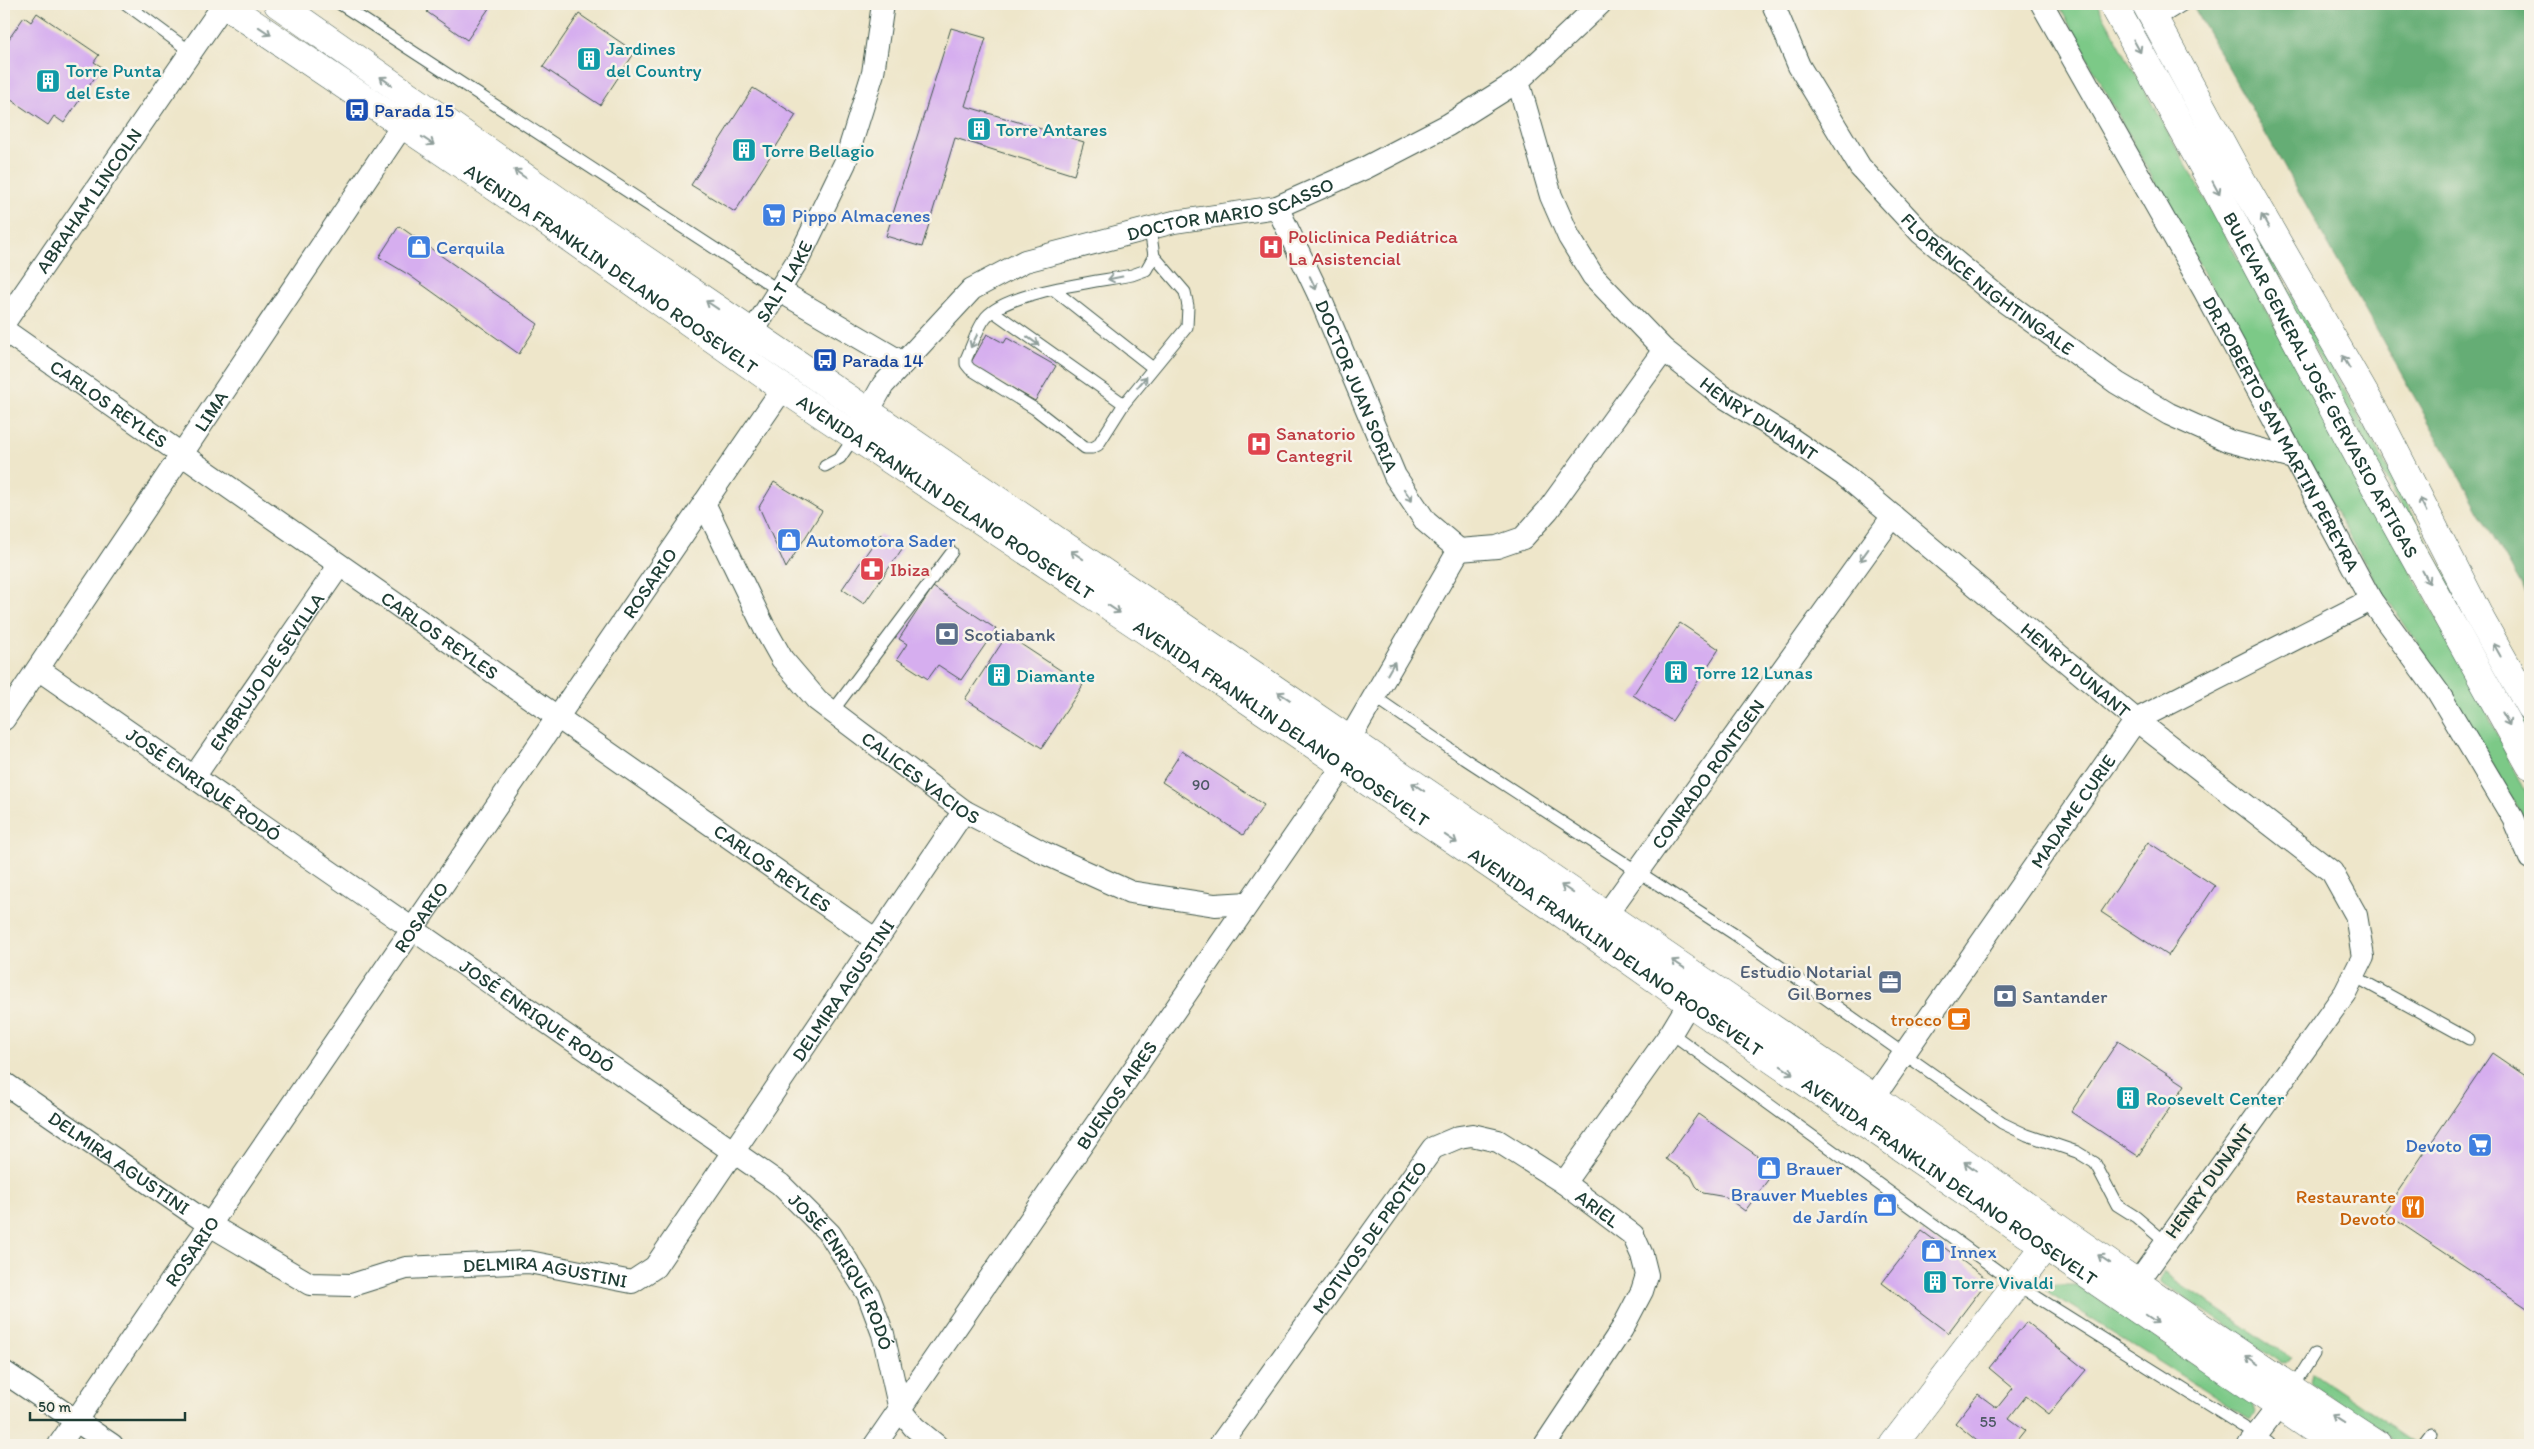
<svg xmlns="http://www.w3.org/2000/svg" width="2534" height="1449" viewBox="0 0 2534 1449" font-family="Itim,sans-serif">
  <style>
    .green { fill: #7cc987; stroke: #4e835e }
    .forest { fill: #65ad74; stroke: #427554 }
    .building { fill: #d6aeef }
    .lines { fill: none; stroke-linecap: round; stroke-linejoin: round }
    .lane-casing { stroke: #3e564a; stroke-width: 13 }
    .street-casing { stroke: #3e564a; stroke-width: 24 }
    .secondary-casing { stroke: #3e564a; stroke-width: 29 }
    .lane { stroke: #fff; stroke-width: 11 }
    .street { stroke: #fff; stroke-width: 22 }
    .secondary { stroke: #fff; stroke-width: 28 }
    .oneway { stroke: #8f9e9a }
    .labels { text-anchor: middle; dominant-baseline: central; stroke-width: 5; stroke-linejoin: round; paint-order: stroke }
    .number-label { font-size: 16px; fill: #4d5963 }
    .culture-label { font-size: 19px; fill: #0d838f; stroke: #f7f3e8; text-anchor: start }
    .transit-label { font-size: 19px; fill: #164399; stroke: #f7f3e8; text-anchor: start }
    .street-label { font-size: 19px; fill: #1f3d34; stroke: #f7f3e8 }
    .shop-label { font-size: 19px; fill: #366cbe; stroke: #f7f3e8; text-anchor: start }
    .health-label { font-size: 19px; fill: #be3a42; stroke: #f7f3e8; text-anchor: start }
    .service-label { font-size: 19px; fill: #4e5e75; stroke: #f7f3e8; text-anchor: start }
    .food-label { font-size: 19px; fill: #c56008; stroke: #f7f3e8; text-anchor: end }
  </style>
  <rect width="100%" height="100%" fill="#f7f3e8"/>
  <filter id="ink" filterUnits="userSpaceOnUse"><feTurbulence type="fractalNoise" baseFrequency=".02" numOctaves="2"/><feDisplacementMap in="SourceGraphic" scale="10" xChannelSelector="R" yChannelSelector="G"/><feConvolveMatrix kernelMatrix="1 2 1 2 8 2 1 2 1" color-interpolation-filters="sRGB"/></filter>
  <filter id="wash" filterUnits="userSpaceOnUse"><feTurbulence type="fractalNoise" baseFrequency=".0096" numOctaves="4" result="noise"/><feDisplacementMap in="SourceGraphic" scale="20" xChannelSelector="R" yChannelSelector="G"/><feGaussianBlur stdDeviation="1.12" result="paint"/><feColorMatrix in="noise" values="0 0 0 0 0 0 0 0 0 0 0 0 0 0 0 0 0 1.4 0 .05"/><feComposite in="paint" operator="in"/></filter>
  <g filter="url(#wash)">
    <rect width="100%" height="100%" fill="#eee6ca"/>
    <!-- green -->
    <path class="green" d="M2058,4H2097L2098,6L2474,685L2530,803V830L2445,684L2383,593L2305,460Z
      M2125,4H2132L2439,562L2499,676L2530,728V739L2495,679Z
      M2163,1272L2291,1358L2286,1363L2282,1364L2164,1283L2161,1280Z
      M2056,1285H2078L2251,1402L2255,1411L2250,1419L2044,1289Z
      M2313,1373L2415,1443L2402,1445L2311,1384Z"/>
    <!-- forest -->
    <path class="forest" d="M2192,4H2530V601Z"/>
    <g id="blocks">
      <!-- building -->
      <path class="building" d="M433,4H492L467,40L427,12Z
        M37,13L99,55L94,62L102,67L64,123L54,116L48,125L4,95V46L24,17L31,22Z
        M579,14L635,52L600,105L543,67Z
        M951,28L986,38L965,106L1084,142L1074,175L955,138L922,247L886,236Z
        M753,88L796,115L735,212L691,185Z
        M399,226L538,324L519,354L409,275L379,257Z
        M987,334L1004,343L1007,338L1056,366L1035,401L970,364Z
        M774,482L822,511L786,568L759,507Z
        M880,534L902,549L864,604L842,589Z
        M933,587L996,629L961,680L938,665L928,679L897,659L907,644L899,639Z
        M1680,623L1719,649L1672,721L1633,695Z
        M1007,635L1083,685L1042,748L965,699Z
        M1182,751L1264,805L1243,835L1162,782Z
        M2148,842L2215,886L2168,956L2101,912Z
        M2118,1041L2185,1085L2138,1156L2071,1112Z
        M2492,1053L2530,1079V1310L2384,1212Z
        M1698,1114L1776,1169L1745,1211L1726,1197L1703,1193L1696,1186L1691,1176L1666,1159Z
        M1922,1231L1988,1280L1948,1333L1882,1283Z
        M2026,1322L2086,1370L2049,1414L2026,1396L2009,1418L2025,1430L2013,1445H1982L1955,1423L1978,1394L1997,1408L2013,1388L1989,1368Z"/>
    </g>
  </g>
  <g filter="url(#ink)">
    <use href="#blocks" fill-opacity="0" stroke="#3e564a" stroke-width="1"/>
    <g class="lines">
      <defs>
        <path id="lane" d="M126,4L191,52
          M340,4L780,291
          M2156,22L2185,4
          M1150,229L1154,256L1185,292L1188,306L1187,327L1124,404L1098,445L1092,448H1085L1035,409L970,369L966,364V359C972,346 977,328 986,317C1009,291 1097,282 1132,275L1146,270L1154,256
          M1054,290L1153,368
          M994,312L1124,404
          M825,466L840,458L855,436
          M1375,697L1465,759L1734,934L2002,1123L2027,1135L2077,1152L2095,1163L2117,1205L2136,1217L2164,1241
          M832,712L952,552
          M2354,976L2469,1039
          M1671,1033L2016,1284L2269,1443
          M2292,1389L2314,1354
          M2423,1445L2432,1433"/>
        <g id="street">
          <path id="s1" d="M1773,4L1799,66L1860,167L1921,233L1997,296L2117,383L2169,414L2229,441L2296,459"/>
          <path id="s2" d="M2042,4L2204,290L2371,600L2438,692L2513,818L2530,858"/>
          <path id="s3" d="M1518,81L1551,196L1569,237L1593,276L1664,350L1721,395L1787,436L1844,475L2136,720L2332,872L2356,915L2363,957L2345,993L2127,1297"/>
          <path id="s4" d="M1277,207L1318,293L1395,476L1426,522L1459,550"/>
          <path d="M780,291L903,363"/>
          <path id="s5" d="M4,323L224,4"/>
          <path id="s6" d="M4,330L876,940"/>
          <path id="s7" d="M744,346L799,258L845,163L873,73L883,4"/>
          <path id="s8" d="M860,426L883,385L972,289L1025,261L1174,222L1277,207L1365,168L1448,125L1518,81L1600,4"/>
          <path id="s9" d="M704,503L764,627L782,659L817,700L964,811L1044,853L1130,892L1215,905L1248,903"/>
          <path d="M1459,550L1497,547L1523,538L1548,510L1664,350"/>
          <path id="s10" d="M38,669L780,1184L830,1234L868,1294L883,1334L900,1410L914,1427L936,1445"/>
          <path id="s11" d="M4,719L412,111"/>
          <path id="s12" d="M194,777L339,566"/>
          <path id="s13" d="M1596,929L1893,516"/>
          <path id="s14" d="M4,1083L210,1225L310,1284L352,1285L406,1268L529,1262L632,1282L655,1267L964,811"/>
          <path id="s15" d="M1865,1110L2136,720L2371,600"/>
          <path d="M1564,1183L1671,1033L1698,988"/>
          <path d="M4,1372L112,1445"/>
          <path id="s16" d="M59,1445L783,388"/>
          <path id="s17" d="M875,1445L1343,766L1349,740L1459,550"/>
          <path id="s18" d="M1220,1445L1433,1148L1459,1137L1472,1135L1498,1141L1564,1183L1633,1235L1642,1255L1647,1275L1642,1291L1622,1329L1545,1445"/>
          <path d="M2249,1445L2288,1394"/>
        </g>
        <g id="secondary">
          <path id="s19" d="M224,4L550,224L783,388L1148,632L1592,934L1690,1003L2336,1445"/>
          <path d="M278,4L560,202L1873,1097C2039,1216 2207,1334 2378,1445"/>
          <path id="s20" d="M2113,4L2214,186L2361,461L2530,765"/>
          <path d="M2146,4L2238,174L2376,414L2481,620L2530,707"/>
          <path d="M1893,1445L2056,1232"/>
        </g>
      </defs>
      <!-- lane casing -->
      <use href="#lane" class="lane-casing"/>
      <!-- street casing -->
      <use href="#street" class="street-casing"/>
      <!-- secondary casing -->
      <use href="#secondary" class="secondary-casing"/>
      <!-- lane -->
      <use href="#lane" class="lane"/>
      <!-- street -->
      <use href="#street" class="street"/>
      <!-- secondary -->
      <use href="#secondary" class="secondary"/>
    </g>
    <!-- one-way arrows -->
    <defs><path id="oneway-shaft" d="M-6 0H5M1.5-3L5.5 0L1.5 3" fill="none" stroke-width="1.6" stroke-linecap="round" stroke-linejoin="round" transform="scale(1.25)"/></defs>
    <g class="oneway">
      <use href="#oneway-shaft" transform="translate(265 31) rotate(34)"/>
      <use href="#oneway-shaft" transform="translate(2137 46) rotate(61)"/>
      <use href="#oneway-shaft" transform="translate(386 81) rotate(-144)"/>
      <use href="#oneway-shaft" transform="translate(428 141) rotate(34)"/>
      <use href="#oneway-shaft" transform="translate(520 174) rotate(-145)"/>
      <use href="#oneway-shaft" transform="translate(2216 188) rotate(62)"/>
      <use href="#oneway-shaft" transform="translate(2265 221) rotate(-120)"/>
      <use href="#oneway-shaft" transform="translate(1115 278) rotate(169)"/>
      <use href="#oneway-shaft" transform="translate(1313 283) rotate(65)"/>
      <use href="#oneway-shaft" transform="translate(712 305) rotate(-146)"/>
      <use href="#oneway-shaft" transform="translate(974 341) rotate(117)"/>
      <use href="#oneway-shaft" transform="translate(1033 341) rotate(36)"/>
      <use href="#oneway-shaft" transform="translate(2346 362) rotate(-120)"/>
      <use href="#oneway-shaft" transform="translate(1142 382) rotate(-50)"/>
      <use href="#oneway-shaft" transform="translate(1408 495) rotate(56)"/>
      <use href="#oneway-shaft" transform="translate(2423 505) rotate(-117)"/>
      <use href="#oneway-shaft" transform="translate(1077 555) rotate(-146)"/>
      <use href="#oneway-shaft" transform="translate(1864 555) rotate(126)"/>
      <use href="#oneway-shaft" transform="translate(2426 577) rotate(61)"/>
      <use href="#oneway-shaft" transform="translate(1114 609) rotate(34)"/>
      <use href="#oneway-shaft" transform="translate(2497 650) rotate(-119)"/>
      <use href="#oneway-shaft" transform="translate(1391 668) rotate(-60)"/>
      <use href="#oneway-shaft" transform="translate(1284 696) rotate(-146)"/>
      <use href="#oneway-shaft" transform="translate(2506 719) rotate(61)"/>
      <use href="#oneway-shaft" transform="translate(1418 787) rotate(-146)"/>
      <use href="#oneway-shaft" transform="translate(1451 839) rotate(34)"/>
      <use href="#oneway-shaft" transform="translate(1567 889) rotate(-146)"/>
      <use href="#oneway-shaft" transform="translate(1678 964) rotate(-146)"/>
      <use href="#oneway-shaft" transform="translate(1787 1070) rotate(34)"/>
      <use href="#oneway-shaft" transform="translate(1970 1166) rotate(-144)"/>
      <use href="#oneway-shaft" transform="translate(2104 1259) rotate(-146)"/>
      <use href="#oneway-shaft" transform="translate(2152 1319) rotate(35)"/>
      <use href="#oneway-shaft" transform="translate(2252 1361) rotate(-145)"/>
      <use href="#oneway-shaft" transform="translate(2338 1419) rotate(-147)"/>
    </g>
  </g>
  <!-- icons -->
  <defs>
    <symbol id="building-square" viewBox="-11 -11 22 22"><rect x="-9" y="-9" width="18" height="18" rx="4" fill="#0f9aa8" stroke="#f7f3e8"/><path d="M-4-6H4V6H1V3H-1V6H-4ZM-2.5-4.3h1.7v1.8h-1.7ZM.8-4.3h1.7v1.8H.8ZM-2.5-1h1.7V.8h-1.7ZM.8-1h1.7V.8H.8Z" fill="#fff"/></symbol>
    <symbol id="bus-square" viewBox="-11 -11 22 22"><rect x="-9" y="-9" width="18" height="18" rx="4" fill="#1a4fb4" stroke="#f7f3e8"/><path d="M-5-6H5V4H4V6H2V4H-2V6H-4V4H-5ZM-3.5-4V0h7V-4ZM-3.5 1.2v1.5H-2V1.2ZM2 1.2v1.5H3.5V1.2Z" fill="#fff"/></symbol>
    <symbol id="supermarket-square" viewBox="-11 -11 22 22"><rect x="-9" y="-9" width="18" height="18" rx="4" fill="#3f7fe0" stroke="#f7f3e8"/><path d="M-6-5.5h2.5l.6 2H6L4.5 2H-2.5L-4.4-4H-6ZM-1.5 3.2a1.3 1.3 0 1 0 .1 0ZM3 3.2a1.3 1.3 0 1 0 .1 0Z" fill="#fff"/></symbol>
    <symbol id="shop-square" viewBox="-11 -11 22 22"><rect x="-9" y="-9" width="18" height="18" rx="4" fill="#3f7fe0" stroke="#f7f3e8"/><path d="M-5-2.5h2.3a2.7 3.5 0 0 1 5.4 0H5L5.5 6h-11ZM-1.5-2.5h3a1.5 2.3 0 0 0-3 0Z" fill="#fff"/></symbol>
    <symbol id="hospital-square" viewBox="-11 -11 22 22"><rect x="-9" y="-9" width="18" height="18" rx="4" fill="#e0444e" stroke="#f7f3e8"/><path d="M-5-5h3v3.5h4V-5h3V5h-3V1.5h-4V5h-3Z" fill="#fff"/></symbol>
    <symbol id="pharmacy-square" viewBox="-11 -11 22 22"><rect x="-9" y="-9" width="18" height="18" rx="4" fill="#e0444e" stroke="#f7f3e8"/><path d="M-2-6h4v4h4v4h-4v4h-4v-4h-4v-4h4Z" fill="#fff"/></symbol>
    <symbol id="bank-square" viewBox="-11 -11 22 22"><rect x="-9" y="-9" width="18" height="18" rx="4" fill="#5c6f8a" stroke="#f7f3e8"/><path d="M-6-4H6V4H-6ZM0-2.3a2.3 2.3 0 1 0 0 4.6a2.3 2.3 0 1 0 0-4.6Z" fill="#fff"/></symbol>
    <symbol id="office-square" viewBox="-11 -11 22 22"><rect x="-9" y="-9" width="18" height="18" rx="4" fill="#5c6f8a" stroke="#f7f3e8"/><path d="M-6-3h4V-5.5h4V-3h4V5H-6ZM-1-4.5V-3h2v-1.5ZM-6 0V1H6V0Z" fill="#fff"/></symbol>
    <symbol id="cafe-square" viewBox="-11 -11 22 22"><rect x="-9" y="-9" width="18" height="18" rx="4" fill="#e8710a" stroke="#f7f3e8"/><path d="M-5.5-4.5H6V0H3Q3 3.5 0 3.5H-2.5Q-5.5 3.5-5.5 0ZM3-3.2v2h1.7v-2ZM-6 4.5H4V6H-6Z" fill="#fff"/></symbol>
    <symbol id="restaurant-square" viewBox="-11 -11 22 22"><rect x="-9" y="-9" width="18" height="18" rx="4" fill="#e8710a" stroke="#f7f3e8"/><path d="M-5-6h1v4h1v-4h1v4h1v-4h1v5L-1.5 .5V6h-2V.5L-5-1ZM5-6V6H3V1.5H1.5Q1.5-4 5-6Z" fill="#fff"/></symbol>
  </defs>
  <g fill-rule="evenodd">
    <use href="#building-square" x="575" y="45" width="28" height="28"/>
    <use href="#building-square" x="34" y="67" width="28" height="28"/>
    <use href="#bus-square" x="343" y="96" width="28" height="28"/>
    <use href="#building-square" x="965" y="115" width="28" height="28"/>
    <use href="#building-square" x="730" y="136" width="28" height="28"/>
    <use href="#supermarket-square" x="760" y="201" width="28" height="28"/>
    <use href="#shop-square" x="405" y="233" width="28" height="28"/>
    <use href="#hospital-square" x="1257" y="233" width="28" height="28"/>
    <use href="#bus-square" x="811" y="346" width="28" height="28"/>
    <use href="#hospital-square" x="1245" y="430" width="28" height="28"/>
    <use href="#shop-square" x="775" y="526" width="28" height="28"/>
    <use href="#pharmacy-square" x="858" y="555" width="28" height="28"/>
    <use href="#bank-square" x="933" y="620" width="28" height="28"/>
    <use href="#building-square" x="1662" y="658" width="28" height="28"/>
    <use href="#building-square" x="985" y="661" width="28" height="28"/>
    <use href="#office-square" x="1876" y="968" width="28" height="28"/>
    <use href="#bank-square" x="1991" y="982" width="28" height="28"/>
    <use href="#cafe-square" x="1945" y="1005" width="28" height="28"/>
    <use href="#building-square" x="2114" y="1084" width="28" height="28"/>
    <use href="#supermarket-square" x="2466" y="1131" width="28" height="28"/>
    <use href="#shop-square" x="1755" y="1154" width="28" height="28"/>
    <use href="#shop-square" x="1871" y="1191" width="28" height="28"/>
    <use href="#restaurant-square" x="2399" y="1193" width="28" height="28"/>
    <use href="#shop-square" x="1919" y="1237" width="28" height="28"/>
    <use href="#building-square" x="1921" y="1268" width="28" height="28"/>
  </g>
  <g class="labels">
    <!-- number labels -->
    <g class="number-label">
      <text x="1201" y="784">90</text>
      <text x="1988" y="1421">55</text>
    </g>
    <!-- culture labels -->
    <g class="culture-label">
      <text x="606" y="48">Jardines<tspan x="606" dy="22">del Country</tspan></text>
      <text x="66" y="70">Torre Punta<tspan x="66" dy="22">del Este</tspan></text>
      <text x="996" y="129">Torre Antares</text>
      <text x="762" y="150">Torre Bellagio</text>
      <text x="1694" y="672">Torre 12 Lunas</text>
      <text x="1016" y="675">Diamante</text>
      <text x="2146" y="1098">Roosevelt Center</text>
      <text x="1952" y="1282">Torre Vivaldi</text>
    </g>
    <!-- transit labels -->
    <g class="transit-label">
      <text x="374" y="110">Parada 15</text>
      <text x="842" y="360">Parada 14</text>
    </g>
    <!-- street labels -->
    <g class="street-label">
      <text stroke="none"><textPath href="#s5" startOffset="149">ABRAHAM LINCOLN</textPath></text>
      <text stroke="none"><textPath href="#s8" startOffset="450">DOCTOR MARIO SCASSO</textPath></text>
      <text stroke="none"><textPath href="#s19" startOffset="469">AVENIDA FRANKLIN DELANO ROOSEVELT</textPath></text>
      <text stroke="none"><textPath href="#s7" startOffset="76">SALT LAKE</textPath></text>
      <text stroke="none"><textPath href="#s1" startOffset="359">FLORENCE NIGHTINGALE</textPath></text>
      <text stroke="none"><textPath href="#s20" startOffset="434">BULEVAR GENERAL JOSÉ GERVASIO ARTIGAS</textPath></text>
      <text stroke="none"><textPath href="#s4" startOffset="196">DOCTOR JUAN SORIA</textPath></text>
      <text stroke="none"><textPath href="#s6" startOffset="128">CARLOS REYLES</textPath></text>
      <text stroke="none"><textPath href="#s11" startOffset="371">LIMA</textPath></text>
      <text stroke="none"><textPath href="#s3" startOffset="430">HENRY DUNANT</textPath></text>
      <text stroke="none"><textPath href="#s2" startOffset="492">DR.ROBERTO SAN MARTIN PEREYRA</textPath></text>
      <text stroke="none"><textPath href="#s19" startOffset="874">AVENIDA FRANKLIN DELANO ROOSEVELT</textPath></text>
      <text stroke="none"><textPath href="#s16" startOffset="1045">ROSARIO</textPath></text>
      <text stroke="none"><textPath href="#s6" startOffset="532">CARLOS REYLES</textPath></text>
      <text stroke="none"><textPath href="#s3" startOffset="835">HENRY DUNANT</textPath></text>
      <text stroke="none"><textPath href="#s12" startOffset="128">EMBRUJO DE SEVILLA</textPath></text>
      <text stroke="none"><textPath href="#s19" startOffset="1279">AVENIDA FRANKLIN DELANO ROOSEVELT</textPath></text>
      <text stroke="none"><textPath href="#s13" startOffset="191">CONRADO RONTGEN</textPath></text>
      <text stroke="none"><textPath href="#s9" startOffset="358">CALICES VACIOS</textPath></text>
      <text stroke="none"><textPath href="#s10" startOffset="202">JOSÉ ENRIQUE RODÓ</textPath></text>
      <text stroke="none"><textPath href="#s15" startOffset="364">MADAME CURIE</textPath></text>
      <text stroke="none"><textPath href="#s6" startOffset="938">CARLOS REYLES</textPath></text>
      <text stroke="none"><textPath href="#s16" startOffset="640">ROSARIO</textPath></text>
      <text stroke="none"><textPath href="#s19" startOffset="1684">AVENIDA FRANKLIN DELANO ROOSEVELT</textPath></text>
      <text stroke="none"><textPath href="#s14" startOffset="1055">DELMIRA AGUSTINI</textPath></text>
      <text stroke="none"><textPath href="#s10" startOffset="608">JOSÉ ENRIQUE RODÓ</textPath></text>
      <text stroke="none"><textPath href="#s17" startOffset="425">BUENOS AIRES</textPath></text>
      <text stroke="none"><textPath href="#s14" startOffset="140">DELMIRA AGUSTINI</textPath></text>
      <text stroke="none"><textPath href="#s19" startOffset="2089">AVENIDA FRANKLIN DELANO ROOSEVELT</textPath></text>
      <text transform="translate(2209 1181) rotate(-54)">HENRY DUNANT</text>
      <text stroke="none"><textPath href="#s18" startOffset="554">ARIEL</textPath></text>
      <text stroke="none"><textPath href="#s18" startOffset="256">MOTIVOS DE PROTEO</textPath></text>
      <text stroke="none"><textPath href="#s16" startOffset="235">ROSARIO</textPath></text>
      <text stroke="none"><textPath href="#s14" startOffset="605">DELMIRA AGUSTINI</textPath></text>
      <text stroke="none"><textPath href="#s10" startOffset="1012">JOSÉ ENRIQUE RODÓ</textPath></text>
    </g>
    <!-- shop labels -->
    <g class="shop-label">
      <text x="792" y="215">Pippo Almacenes</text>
      <text x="436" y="247">Cerquila</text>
      <text x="806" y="540">Automotora Sader</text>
      <text x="2462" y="1145" text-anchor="end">Devoto</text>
      <text x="1786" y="1168">Brauer</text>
      <text x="1868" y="1194" text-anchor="end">Brauver Muebles<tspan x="1868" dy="22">de Jardín</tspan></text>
      <text x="1950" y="1251">Innex</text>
    </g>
    <!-- health labels -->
    <g class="health-label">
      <text x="1288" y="236">Policlinica Pediátrica<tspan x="1288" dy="22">La Asistencial</tspan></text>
      <text x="1276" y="433">Sanatorio<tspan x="1276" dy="22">Cantegril</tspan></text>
      <text x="890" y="569">Ibiza</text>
    </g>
    <!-- service labels -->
    <g class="service-label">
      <text x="964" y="634">Scotiabank</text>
      <text x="1872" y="971" text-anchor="end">Estudio Notarial<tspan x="1872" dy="22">Gil Bornes</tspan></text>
      <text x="2022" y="996">Santander</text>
    </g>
    <!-- food labels -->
    <g class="food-label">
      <text x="1942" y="1019">trocco</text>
      <text x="2396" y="1196">Restaurante<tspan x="2396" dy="22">Devoto</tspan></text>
    </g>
  </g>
  <!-- margin -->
  <rect width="2534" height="1449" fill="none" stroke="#f7f3e8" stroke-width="20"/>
  <!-- scale -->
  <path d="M30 1412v8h155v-8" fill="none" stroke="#1f3d34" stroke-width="2.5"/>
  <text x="38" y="1412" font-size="15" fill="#1f3d34" stroke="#f7f3e8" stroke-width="4" paint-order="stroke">50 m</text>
</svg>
